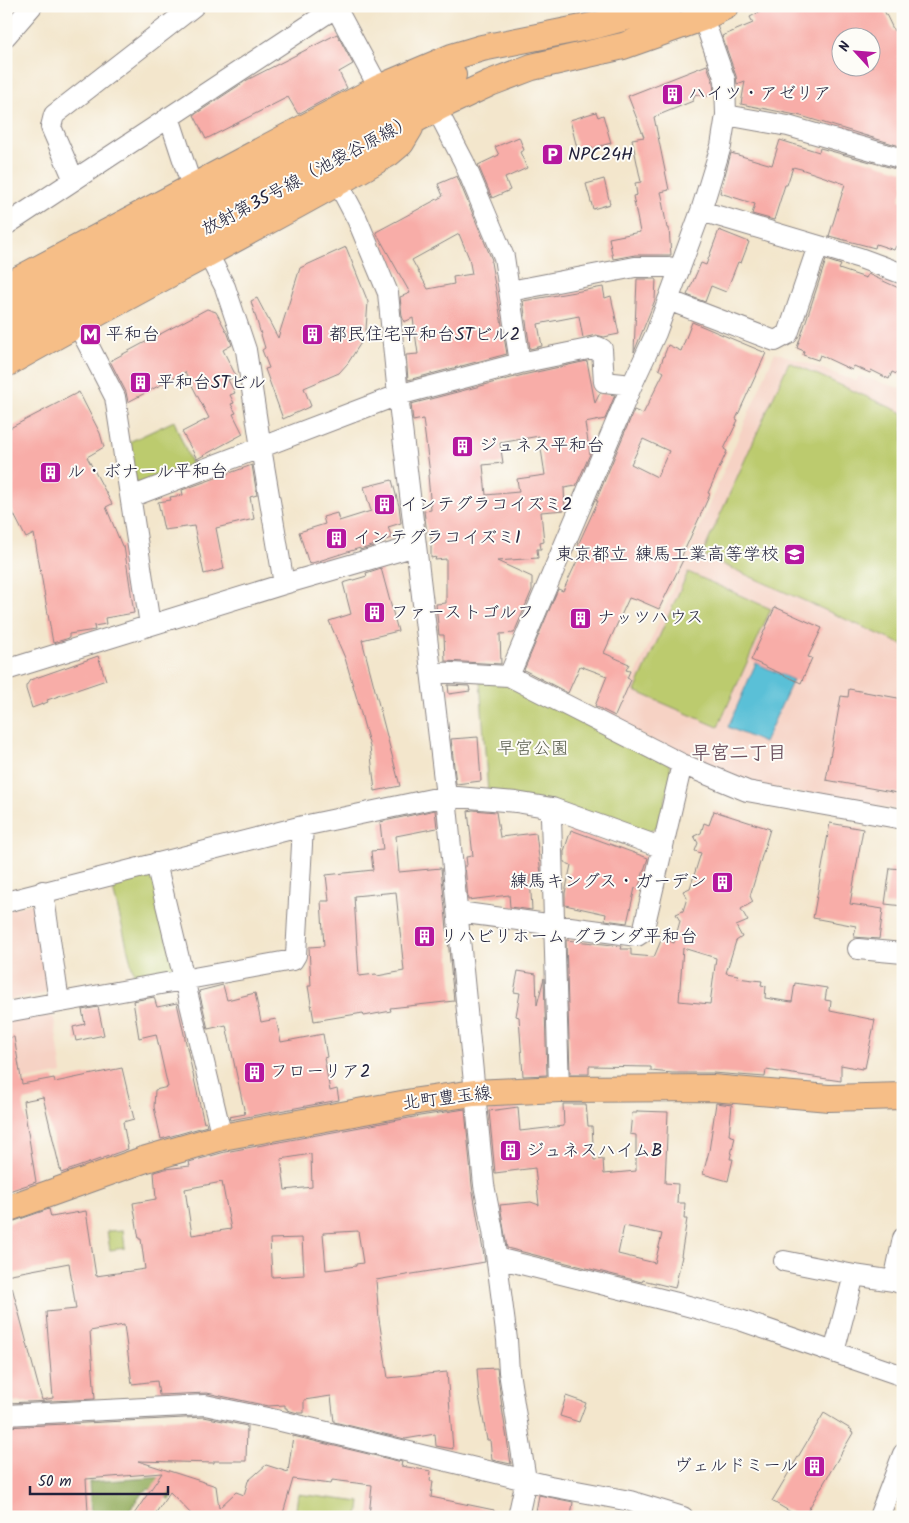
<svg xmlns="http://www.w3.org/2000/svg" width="909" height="1523" viewBox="0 0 909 1523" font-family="Kalam,'Klee One',sans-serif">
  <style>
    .built { fill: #f6d2c4 }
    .green { fill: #bccb6e; stroke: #6f7654 }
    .forest { fill: #95af61; stroke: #5c684e }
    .water { fill: #5ac0d7; stroke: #3e7189 }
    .building { fill: #f8ada8; fill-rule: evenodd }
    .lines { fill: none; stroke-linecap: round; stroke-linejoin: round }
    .minor-casing { stroke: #8a8484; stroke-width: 22 }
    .major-casing { stroke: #8a8484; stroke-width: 28 }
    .minor { stroke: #fff; stroke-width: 20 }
    .major { stroke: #f6be87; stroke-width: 26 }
    .labels { text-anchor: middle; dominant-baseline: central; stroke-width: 4; stroke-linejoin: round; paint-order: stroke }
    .poi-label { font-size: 18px; fill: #22223b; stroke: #fdfcf7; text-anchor: start }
    .street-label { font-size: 18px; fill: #22223b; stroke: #fdfcf7 }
    .park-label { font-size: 18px; fill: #585d4d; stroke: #fdfcf7 }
    .neighbourhood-label { font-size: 19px; font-weight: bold; fill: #6d5361; stroke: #fdfcf7 }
  </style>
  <rect width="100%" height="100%" fill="#fdfcf7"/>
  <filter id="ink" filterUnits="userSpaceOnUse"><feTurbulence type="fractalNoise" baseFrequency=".02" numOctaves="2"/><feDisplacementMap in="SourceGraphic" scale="10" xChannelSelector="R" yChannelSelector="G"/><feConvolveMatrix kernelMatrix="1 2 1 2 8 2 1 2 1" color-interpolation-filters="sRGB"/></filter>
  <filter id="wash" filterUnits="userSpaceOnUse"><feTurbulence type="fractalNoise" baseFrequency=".0096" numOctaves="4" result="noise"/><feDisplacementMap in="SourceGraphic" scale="20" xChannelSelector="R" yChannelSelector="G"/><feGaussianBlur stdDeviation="1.12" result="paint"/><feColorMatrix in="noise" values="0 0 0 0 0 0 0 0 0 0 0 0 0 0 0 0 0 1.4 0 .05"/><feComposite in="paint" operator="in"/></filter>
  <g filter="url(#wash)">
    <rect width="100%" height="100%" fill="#f3e6cc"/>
    <!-- built -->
    <path class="built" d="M775,352L856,381L859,376L903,389V811L749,784L685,759L616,721Z
      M30,904L37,907L48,987L43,994L6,1000V910Z
      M46,1014L54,1018L62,1073L6,1084V1021Z"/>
    <!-- green -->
    <path class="green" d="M789,362L903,413V645L702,555Z
      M174,421L193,468L138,490L127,443Z
      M688,572L771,609L718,727L635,691Z
      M480,681L507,682L668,762L673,772L658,826L647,832L488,793Z
      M147,874L154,878L174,967L169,975L135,979L111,881Z
      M123,1230L125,1248L110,1250L107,1231Z
      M298,1494L360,1502L358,1517H295Z"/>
    <!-- forest -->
    <path class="forest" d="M181,1476L178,1485L170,1500L155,1490L149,1489L143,1492L125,1517H91L89,1482Z"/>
    <!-- water -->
    <path class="water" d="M756,663L793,680L764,743L728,727Z"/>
    <g id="blocks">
      <!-- building -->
      <path class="building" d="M771,6H882L894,31L903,29V147L801,116L741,104L745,81L737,84L736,76L722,36L753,23L750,17ZM842,38H872V68H842Z
        M337,34L353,64L339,72L347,88L298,114L288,97L206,139L194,115L247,80Z
        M707,65L713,82L714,93L705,97L695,94L693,101L654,117L669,190L661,192L663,200L662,201L667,228H669L671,255H635L613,259L609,238L640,232L633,196L637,195L635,183L641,182L632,139L644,137L628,96Z
        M596,112L598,117L603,115L611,143L578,152L570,120Z
        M519,137L524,150L520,152L527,168L505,178L510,190L492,198L478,165L499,155L495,147Z
        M780,140L819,152L820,148L903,171V189L899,200L903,201V248L896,246L894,250L876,244L875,248L829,236L845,184L801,169L793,167L787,185H785L774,220L752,214L755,204L720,193L731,153L772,165Z
        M457,176L492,260L491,262L507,354L408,380L406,355L418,354L413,318L404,322L402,316L400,297L410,293L376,232L443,196L438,184ZM459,234L469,258L472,274L453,277L454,284L428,289L412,260Z
        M604,179L610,204L593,209L586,184Z
        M719,230L749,242L741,263L738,262L726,292L711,286L705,302L687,295L701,263L706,265Z
        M346,247L368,302L366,329L362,341L348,363L339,373L304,388L311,406L283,419L265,369L269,368L262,350L265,348L251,301L257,298L278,338L300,268Z
        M826,260L841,265L839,269L866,278L868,274L903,290V377L892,372L889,379L871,370L870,373L854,366L852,370L820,355L818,360L803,355L804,351L797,348Z
        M637,279H656L655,300L634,352Z
        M603,287L605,298L611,296L619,334L604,337L596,335L583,338L579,316L538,324L542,346L530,349L523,301Z
        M207,309L216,312L228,334L232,345L223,350L236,376L228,380L235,393L230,395L234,403L231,404L236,413L233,414L243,434L197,459L182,432L209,418L185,372L128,402L126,392L110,361Z
        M692,322L766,353L736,419L738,420L724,449L727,451L708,493L710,494L681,558L683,560L659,609L636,599L635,600L629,598L604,653L629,664L626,670L630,671L627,678L631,680L615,716L595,706L607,676L580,666L568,693L524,670L558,589L563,591L583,548L578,545L598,501H596L634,410L643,414L664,372L659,369L668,345L681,351ZM643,439L669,451L657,477L631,464Z
        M587,361L595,403L600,393L615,395L605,419L585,423L590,454L576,486L564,488L565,510L541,512L544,542L540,543L541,549H537L538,558L497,561L532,577V590L514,633L500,634L501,664L445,661L444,635H439L436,604L446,603V559L435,560L436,557L431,558V533H427L424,511L431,510L428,475L430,474L423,419L413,421L411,404L523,375ZM539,436L545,475L517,479L519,492L486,495L483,465L503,463L500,443Z
        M79,392L100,433L104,447L87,457L112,504L106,507L122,546H124L134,613L105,618L106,624L94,626L95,630L69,634V638L53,643L34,534L26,538L6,499V430Z
        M252,465L257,495L250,497L254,519L216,528L224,569L204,574L194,526L164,530L158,502L171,500L170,497L183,495L182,490Z
        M392,480L399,506L401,523L388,527L392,538L374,543L375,545L360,550V548L309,564L299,532L325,524L323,517L337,513L339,521L371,511L364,487Z
        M381,568L398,631L362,640L400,786L375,791L370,747L357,699L345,658L329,621L351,614L343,583L367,576L366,573Z
        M775,607L822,628L808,657L812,658L801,683L751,660Z
        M98,656L106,680L47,700L48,702L32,708L26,689V686L30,680Z
        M448,685L469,686L470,691L449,694Z
        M849,689L903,699V794L826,780L841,696L848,697Z
        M478,737L481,781L456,784L451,739Z
        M435,810L437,828L396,836L399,872L441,868L454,1001L390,1008L391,1011L364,1016L363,1013L314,1021L308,986H311L309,947L324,946L321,901H329L326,875L373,870L371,851L383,850L380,822ZM396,892L404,971L377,976L376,974L359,976L354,896Z
        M473,810L496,812L500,837L536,833L541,874L530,876L532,910L510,907L509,895L468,900L465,865H467L466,857L473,856L468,811Z
        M714,811L770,829L750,896L753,902L741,909L748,921L736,926L742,937L736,941L726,973L738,975L737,978L762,981L761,985L766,986L765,998L792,1002L795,983L827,988L825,1000L831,1001L830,1011L875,1020L865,1068L862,1067V1069L841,1065V1081L766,1070L765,1077L713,1073H672L651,1071V1067L589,1066V1074H570L566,940L622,946L621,949H631V955L654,957L662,938L674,943L680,921L676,914L683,911L687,898L683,891L690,888L701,853L695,851L698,843L694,836L701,833L704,823L709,825ZM683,948L716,958L710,1004L679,1001Z
        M830,823L863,829L850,904L883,909L879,939L854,937L856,926L813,918Z
        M571,830L648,858L638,889L635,888L627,923L605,920L606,914L565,905V893L571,865L564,862V851Z
        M890,868L903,869V906L885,904Z
        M518,971L536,974L537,1005L544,978L547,1075L523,1076L519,1017L516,1016L520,993L514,992Z
        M223,985L227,1000L255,993L261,1022L276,1019L281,1042L323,1034L327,1057L324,1058L330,1091L337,1089L339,1100L230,1120L229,1117L245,1114L226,1025L208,1029L199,991Z
        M154,997L157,1007L177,1003L204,1123L206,1122L207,1126L161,1139L154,1107L155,1090L168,1087L156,1034L139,1038L133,1001Z
        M98,1007L104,1035L76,1041L73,1027L85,1024L82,1010Z
        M14,1037L22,1084L54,1078L55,1082L122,1068L134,1119L123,1122L128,1149L61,1173L43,1097L23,1101L36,1182L6,1192V1038Z
        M716,1103L732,1105L729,1135L735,1137L730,1159H733L728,1181L703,1174L709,1151Z
        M563,1104H586L588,1126H592L594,1160L603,1159L604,1174L636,1171V1135L630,1134L632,1113H637V1111L668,1112L665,1183L678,1184L677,1203H685L684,1219H687L681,1256H682L675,1288L643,1280L642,1282L507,1248L500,1205L531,1202L539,1205L535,1168L495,1173L489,1111L518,1107L520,1131L564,1126ZM624,1226L662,1234L655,1263L618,1254Z
        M465,1109L472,1186L485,1262L376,1280L379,1319L388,1378L447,1372L453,1449L436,1446L435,1434L405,1439L334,1422L331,1396L304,1400V1413H298L287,1410V1408H285V1405L268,1406L207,1393L159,1395L157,1381L132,1384L124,1325L90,1331L95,1399L6,1403V1288L12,1287L42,1400L53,1398L46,1312L76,1309L69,1263L6,1275V1224L49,1209L51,1217L86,1211L96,1276L145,1269L141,1239H139L133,1203L156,1199L154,1172L165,1169L190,1166L189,1162L225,1152L420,1116ZM311,1154L312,1187L285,1190L281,1159ZM222,1182L231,1229L192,1235L185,1189ZM358,1231L363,1263L356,1264V1266L326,1270L323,1233ZM302,1238L304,1275L272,1277L270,1239Z
        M497,1368L502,1408L511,1464L492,1460L490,1440H487L479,1396L477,1369Z
        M566,1396L586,1403L579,1422L560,1416Z
        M824,1413L852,1430L851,1432L853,1433L804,1517H799L772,1501Z
        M204,1417L247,1426L246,1461H214V1463L138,1461L216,1486L219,1508L236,1492L244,1495L248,1481L266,1465L288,1472L293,1436L402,1462L401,1466L431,1471L430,1481H433L431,1497L494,1510L493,1517H369L372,1485L332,1480L331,1484L293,1479L282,1517H194L170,1492L153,1517H132L162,1473L86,1479L88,1511H84V1517H6V1427Z
        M539,1495L573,1502L571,1517H535Z"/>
    </g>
  </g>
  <g filter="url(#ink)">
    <use href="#blocks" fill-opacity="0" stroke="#8a8484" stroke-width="1"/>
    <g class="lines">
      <defs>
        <path id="minor" d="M335,6L379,88
          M6,36L32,6
          M436,108L464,162L504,257L520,363
          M726,115L788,126L903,159
          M169,117L192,187
          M74,180L51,127L54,115L194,6
          M338,183L357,219L388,293L398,395L446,796L484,1185L493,1231L507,1340L509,1372L526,1480L518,1517
          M701,211L860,258L903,274
          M6,225L338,6
          M208,254L225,287L246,350L261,448L284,584
          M510,291L635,267H668L679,269
          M668,300L775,341L788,334L818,246
          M77,323L115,397L150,625
          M131,497L398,395L520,363L598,347L602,349L604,382L623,384L631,387
          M6,670L284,584L416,546
          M432,672L509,676L682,764L747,791L903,819
          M509,676L631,387L656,333L701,211L721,146L726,115L725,80L699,6
          M552,808L551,817L559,1089
          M156,863L222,1137
          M43,891L59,1002
          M6,902L303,826L446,796L516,802L552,808L663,848
          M458,912L637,936L643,932L682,764
          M858,949L903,953
          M6,1012L293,960L296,955L303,826
          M497,1258L677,1303L740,1320L903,1376
          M784,1261L854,1275
          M894,1281L903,1238
          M834,1352L854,1275L894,1281L903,1284
          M6,1415L205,1405L281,1421L550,1486L630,1501L683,1517
          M879,1517L903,1454"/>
        <path id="major" d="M6,286L379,88L452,57L482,48L597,25L668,6
          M6,313L329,136L381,109L453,75
          M6,336L441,106L490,83L532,67L623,46L702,18L726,6
          M6,364C132,292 262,227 388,154L401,143L410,128
          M6,1209L143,1160L222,1137L418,1101L474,1093L559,1089L712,1088L829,1098L903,1096"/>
      </defs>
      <!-- minor casing -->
      <use href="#minor" class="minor-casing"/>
      <!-- major casing -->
      <use href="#major" class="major-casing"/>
      <!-- minor -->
      <use href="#minor" class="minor"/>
      <!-- major -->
      <use href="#major" class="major"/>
    </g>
  </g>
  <!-- icons -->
  <defs>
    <symbol id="building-square" viewBox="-11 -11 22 22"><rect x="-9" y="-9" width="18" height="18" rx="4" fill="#b5179e" stroke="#fdfcf7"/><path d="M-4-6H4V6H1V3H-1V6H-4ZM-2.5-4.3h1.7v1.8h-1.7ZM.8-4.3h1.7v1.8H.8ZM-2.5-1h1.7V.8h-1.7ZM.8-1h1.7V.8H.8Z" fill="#fff"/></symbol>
    <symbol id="parking-square" viewBox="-11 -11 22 22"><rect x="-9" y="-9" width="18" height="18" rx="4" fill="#b5179e" stroke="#fdfcf7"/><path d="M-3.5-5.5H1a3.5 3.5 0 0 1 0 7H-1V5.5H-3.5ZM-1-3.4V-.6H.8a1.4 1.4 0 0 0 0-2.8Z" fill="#fff"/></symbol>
    <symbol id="metro-square" viewBox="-11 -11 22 22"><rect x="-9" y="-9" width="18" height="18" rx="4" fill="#b5179e" stroke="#fdfcf7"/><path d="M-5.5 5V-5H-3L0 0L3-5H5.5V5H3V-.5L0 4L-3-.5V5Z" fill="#fff"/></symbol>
    <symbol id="school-square" viewBox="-11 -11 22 22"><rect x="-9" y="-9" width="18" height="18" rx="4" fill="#b5179e" stroke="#fdfcf7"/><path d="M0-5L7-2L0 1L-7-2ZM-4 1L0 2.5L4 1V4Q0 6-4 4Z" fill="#fff"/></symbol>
  </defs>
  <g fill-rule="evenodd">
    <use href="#building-square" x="660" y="82" width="25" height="25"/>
    <use href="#parking-square" x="540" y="142" width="25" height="25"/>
    <use href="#metro-square" x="78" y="322" width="25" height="25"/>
    <use href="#building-square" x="300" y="322" width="25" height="25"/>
    <use href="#building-square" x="128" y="370" width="25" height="25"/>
    <use href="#building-square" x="450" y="434" width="25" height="25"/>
    <use href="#building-square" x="38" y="460" width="25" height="25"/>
    <use href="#building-square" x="372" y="492" width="25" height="25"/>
    <use href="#building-square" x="324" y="526" width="25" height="25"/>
    <use href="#school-square" x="782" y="542" width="25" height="25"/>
    <use href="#building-square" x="362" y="600" width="25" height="25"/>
    <use href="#building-square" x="568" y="606" width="25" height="25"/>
    <use href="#building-square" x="710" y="870" width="25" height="25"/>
    <use href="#building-square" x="412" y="924" width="25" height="25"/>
    <use href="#building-square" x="242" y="1060" width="25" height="25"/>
    <use href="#building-square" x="498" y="1138" width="25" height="25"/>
    <use href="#building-square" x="802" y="1454" width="25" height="25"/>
  </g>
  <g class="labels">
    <!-- poi labels -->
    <g class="poi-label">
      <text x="688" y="94">ハイツ・アゼリア</text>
      <text x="568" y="155">NPC24H</text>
      <text x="106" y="335">平和台</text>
      <text x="329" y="335">都民住宅平和台STビル2</text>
      <text x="157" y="383">平和台STビル</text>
      <text x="479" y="446">ジュネス平和台</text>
      <text x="67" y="472">ル・ボナール平和台</text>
      <text x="400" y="505">インテグラコイズミ2</text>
      <text x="353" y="538">インテグラコイズミ1</text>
      <text x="779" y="555" text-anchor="end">東京都立 練馬工業高等学校</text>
      <text x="391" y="613">ファーストゴルフ</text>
      <text x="597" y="618">ナッツハウス</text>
      <text x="707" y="882" text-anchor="end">練馬キングス・ガーデン</text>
      <text x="440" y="937">リハビリホーム グランダ平和台</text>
      <text x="270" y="1072">フローリア2</text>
      <text x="526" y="1151">ジュネスハイムB</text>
      <text x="798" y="1466" text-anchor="end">ヴェルドミール</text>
    </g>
    <!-- street labels -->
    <g class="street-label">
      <text transform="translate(308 176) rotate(-28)">放射第35号線（池袋谷原線）</text>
      <text transform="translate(447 1099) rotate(-7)">北町豊玉線</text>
    </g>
    <!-- park labels -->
    <g class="park-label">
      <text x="533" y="749">早宮公園</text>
    </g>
    <!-- neighbourhood labels -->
    <g class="neighbourhood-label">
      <text x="739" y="754">早宮二丁目</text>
    </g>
  </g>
  <!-- margin -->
  <rect width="909" height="1523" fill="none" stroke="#fdfcf7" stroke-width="25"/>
  <!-- north arrow -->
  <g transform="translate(856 52) rotate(296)"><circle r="24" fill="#fdfcf7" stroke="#a5a5ac"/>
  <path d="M0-4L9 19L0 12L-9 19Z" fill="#b5179e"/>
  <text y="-8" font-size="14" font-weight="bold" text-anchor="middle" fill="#22223b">N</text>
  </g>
  <!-- scale -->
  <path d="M30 1486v8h138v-8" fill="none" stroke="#22223b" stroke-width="2.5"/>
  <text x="38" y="1486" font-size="15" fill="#22223b" stroke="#fdfcf7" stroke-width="4" paint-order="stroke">50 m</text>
</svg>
